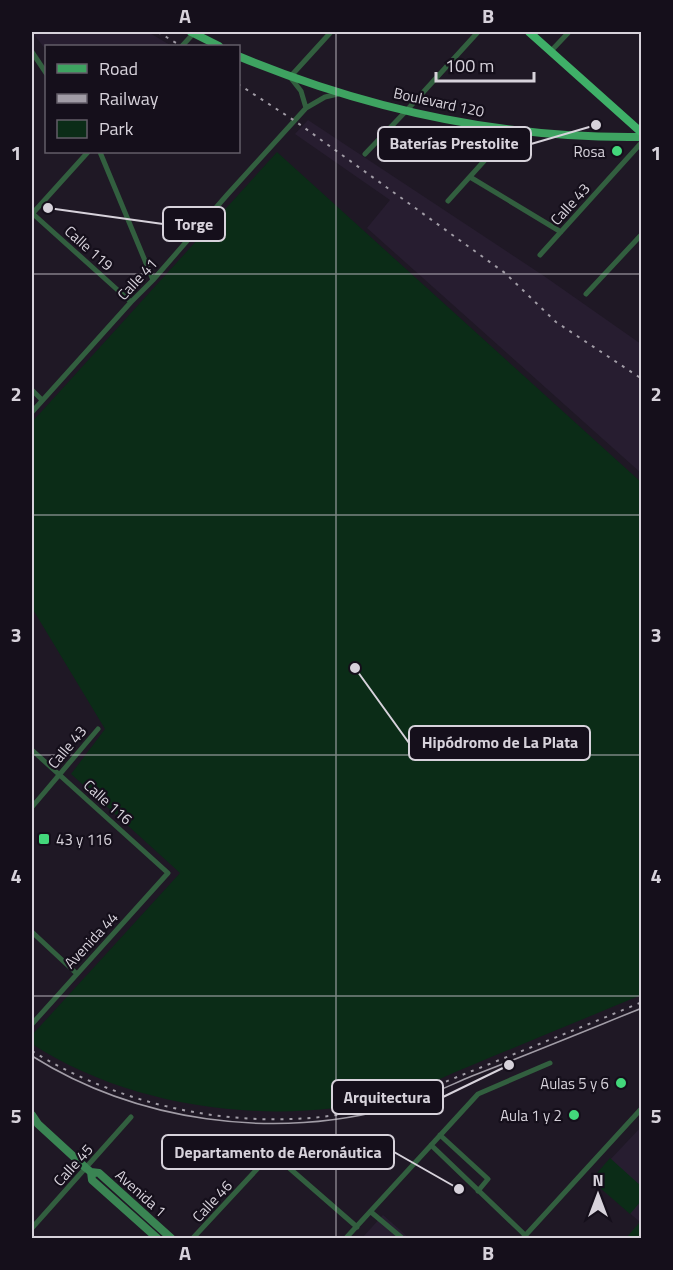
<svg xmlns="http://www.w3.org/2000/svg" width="673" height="1270" viewBox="0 0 673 1270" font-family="'Titillium Web',sans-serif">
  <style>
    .built { fill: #271d30 }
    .green { fill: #0b2c17 }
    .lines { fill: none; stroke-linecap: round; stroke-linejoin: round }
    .minor { stroke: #325f3f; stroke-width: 5 }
    .secondary { stroke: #3a8553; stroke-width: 8 }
    .primary { stroke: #3ea361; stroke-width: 8 }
    .trunk { stroke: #3fb068; stroke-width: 8 }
    .tram { stroke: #a19ca6; stroke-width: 1.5 }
    .rail { stroke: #a19ca6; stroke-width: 2; stroke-dasharray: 3 6; stroke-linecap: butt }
    .grid { fill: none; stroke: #d7d2db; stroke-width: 1.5; stroke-opacity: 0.55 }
    .poi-dot { fill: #43d77b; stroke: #150f1b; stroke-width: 2 }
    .labels { text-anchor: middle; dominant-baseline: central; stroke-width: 4.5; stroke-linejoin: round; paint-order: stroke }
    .street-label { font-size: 15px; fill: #d7d2db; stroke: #150f1b }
    .poi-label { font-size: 15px; fill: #d7d2db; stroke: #150f1b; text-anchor: end }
    .leader { fill: none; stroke: #d7d2db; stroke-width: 2 }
    .callout-dot { fill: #d7d2db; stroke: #150f1b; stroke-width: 2 }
    .callout { fill: #150f1b; stroke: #d7d2db; stroke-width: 2 }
    .callout-label { font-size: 16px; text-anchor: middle; font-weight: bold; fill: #d7d2db }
    .neatline { fill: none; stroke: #d7d2db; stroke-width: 2 }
    .grid-label { font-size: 20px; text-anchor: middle; font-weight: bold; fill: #d7d2db }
  </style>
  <rect width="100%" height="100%" fill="#1f1825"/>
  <!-- built -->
  <path class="built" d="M32,32H148L170,45L46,46V50Z
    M308,120L544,276L641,344V473L367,228L390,200L295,134Z
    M641,1127V1238H626L640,1222L591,1180Z
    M383,1215L409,1238H362Z"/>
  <!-- green -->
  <path class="green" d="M277,152L642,483L641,995C584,1019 527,1042 470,1066C444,1076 417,1091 390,1098C275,1127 132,1109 32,1044V1035L180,873L71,774L105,729L32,608V422Z
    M610,1158L641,1186V1201L630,1214L591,1180Z
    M641,1221V1238H626L640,1222Z"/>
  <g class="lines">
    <!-- minor -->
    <path class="minor" d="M182,46L194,33
      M551,51L569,32
      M32,52L46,73
      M306,108L301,91L290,77L331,32
      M100,152L153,280
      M365,154L407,110L478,32
      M470,177L561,232
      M448,201L512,130
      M32,213L131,302
      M32,214L88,152
      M540,255L642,142
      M586,294L642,234
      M32,390L42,400
      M32,412L131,302L153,280L227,195L306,108L325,97L338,94
      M32,750L168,873L32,1024
      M32,807L98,729
      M32,932L76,973
      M440,1135L488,1179L478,1191
      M431,1145L526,1236
      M371,1212L402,1238
      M32,1228L131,1117
      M193,1238L272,1153L357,1227
      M346,1238L478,1094L550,1063
      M523,1238L642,1108"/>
    <!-- secondary -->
    <path class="secondary" d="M32,1115L38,1124L86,1168L91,1172L99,1173L171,1238
      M91,1172L92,1180L157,1238"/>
    <!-- primary -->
    <path class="primary" d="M191,32L219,46
      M238,56C366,109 503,139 642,137"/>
    <!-- trunk -->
    <path class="trunk" d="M529,32L642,133"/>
    <!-- tram -->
    <path class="tram" d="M32,1056C137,1122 272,1140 392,1108C419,1100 446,1087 472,1076C529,1054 585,1031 642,1008"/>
    <!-- rail -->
    <path class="rail" d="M158,32L181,46
      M238,84L295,121L505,273L556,322L642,379
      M32,1051C136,1115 273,1138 392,1103C419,1094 446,1081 472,1071C529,1048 585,1026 642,1002"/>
  </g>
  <!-- grid -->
  <path class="grid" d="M336,32V1238M32,274H642M32,515H642M32,755H642M32,996H642"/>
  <!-- markers -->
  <g class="poi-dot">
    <circle cx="617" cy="151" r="6"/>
    <rect x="38" y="833" width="12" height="12" rx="3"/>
    <circle cx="621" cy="1083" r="6"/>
    <circle cx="574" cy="1115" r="6"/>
  </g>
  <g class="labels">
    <!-- street labels -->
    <g class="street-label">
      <text transform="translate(439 102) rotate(12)">Boulevard 120</text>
      <text transform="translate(570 204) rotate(-48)">Calle 43</text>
      <text transform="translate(89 248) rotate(42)">Calle 119</text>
      <text transform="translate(137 279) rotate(-47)">Calle 41</text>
      <text transform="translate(67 747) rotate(-50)">Calle 43</text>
      <text transform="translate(108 802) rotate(42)">Calle 116</text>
      <text transform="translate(91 940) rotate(-47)">Avenida 44</text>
      <text transform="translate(73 1165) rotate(-48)">Calle 45</text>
      <text transform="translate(141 1193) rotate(42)">Avenida 1</text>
      <text transform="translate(212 1201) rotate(-47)">Calle 46</text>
    </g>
    <!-- poi labels -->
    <g class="poi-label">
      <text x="605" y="151">Rosa</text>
      <text x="56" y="839" text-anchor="start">43 y 116</text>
      <text x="609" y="1083">Aulas 5 y 6</text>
      <text x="562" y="1115">Aula 1 y 2</text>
    </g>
  </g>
  <!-- callouts -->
  <path class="leader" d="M596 125L531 144M48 208L163 224M355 668L409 743M509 1065L443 1097M459 1189L394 1152"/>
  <g class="callout-dot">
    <circle cx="596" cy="125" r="6"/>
    <circle cx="48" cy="208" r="6"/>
    <circle cx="355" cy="668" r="6"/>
    <circle cx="509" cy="1065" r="6"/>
    <circle cx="459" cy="1189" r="6"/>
  </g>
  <g class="callout">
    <rect x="378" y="127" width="153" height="34" rx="6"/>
    <rect x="163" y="207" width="62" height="34" rx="6"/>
    <rect x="409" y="726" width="181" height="34" rx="6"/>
    <rect x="332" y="1080" width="111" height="34" rx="6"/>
    <rect x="162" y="1135" width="232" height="34" rx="6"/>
  </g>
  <g class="callout-label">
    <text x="454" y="149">Baterías Prestolite</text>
    <text x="194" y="230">Torge</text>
    <text x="500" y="748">Hipódromo de La Plata</text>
    <text x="387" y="1103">Arquitectura</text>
    <text x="278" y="1158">Departamento de Aeronáutica</text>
  </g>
  <!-- border -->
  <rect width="673" height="1270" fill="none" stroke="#150f1b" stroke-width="66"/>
  <!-- legend -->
  <rect x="45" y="45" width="195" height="108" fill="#150f1b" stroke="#635d68" stroke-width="1.5"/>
  <rect x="57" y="64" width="30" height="9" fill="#3ea361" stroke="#635d68" stroke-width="1.5"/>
  <text x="99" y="75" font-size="18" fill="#d7d2db">Road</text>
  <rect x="57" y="94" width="30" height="9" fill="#a19ca6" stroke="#635d68" stroke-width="1.5"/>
  <text x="99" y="105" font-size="18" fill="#d7d2db">Railway</text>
  <rect x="57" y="120" width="30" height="18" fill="#0b2c17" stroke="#635d68" stroke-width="1.5"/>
  <text x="99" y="135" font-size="18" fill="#d7d2db">Park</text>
  <!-- north arrow -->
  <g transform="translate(598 1195)" stroke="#150f1b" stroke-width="4.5" paint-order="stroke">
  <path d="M0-4.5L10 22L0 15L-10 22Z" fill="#d7d2db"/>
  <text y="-9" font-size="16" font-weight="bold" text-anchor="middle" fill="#d7d2db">N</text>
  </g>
  <!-- scale -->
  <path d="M436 72v9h98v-9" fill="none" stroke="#d7d2db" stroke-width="3"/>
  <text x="445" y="72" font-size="18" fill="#d7d2db" stroke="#150f1b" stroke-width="4.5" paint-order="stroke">100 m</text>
  <rect x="33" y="33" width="607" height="1204" class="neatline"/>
  <g class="grid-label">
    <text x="185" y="23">A</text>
    <text x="488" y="23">B</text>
    <text x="16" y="160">1</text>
    <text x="656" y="160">1</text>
    <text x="16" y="401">2</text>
    <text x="656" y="401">2</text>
    <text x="16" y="642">3</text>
    <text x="656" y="642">3</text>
    <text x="16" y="883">4</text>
    <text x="656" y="883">4</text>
    <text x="16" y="1123">5</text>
    <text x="656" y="1123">5</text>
    <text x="185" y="1260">A</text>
    <text x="488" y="1260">B</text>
  </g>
</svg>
